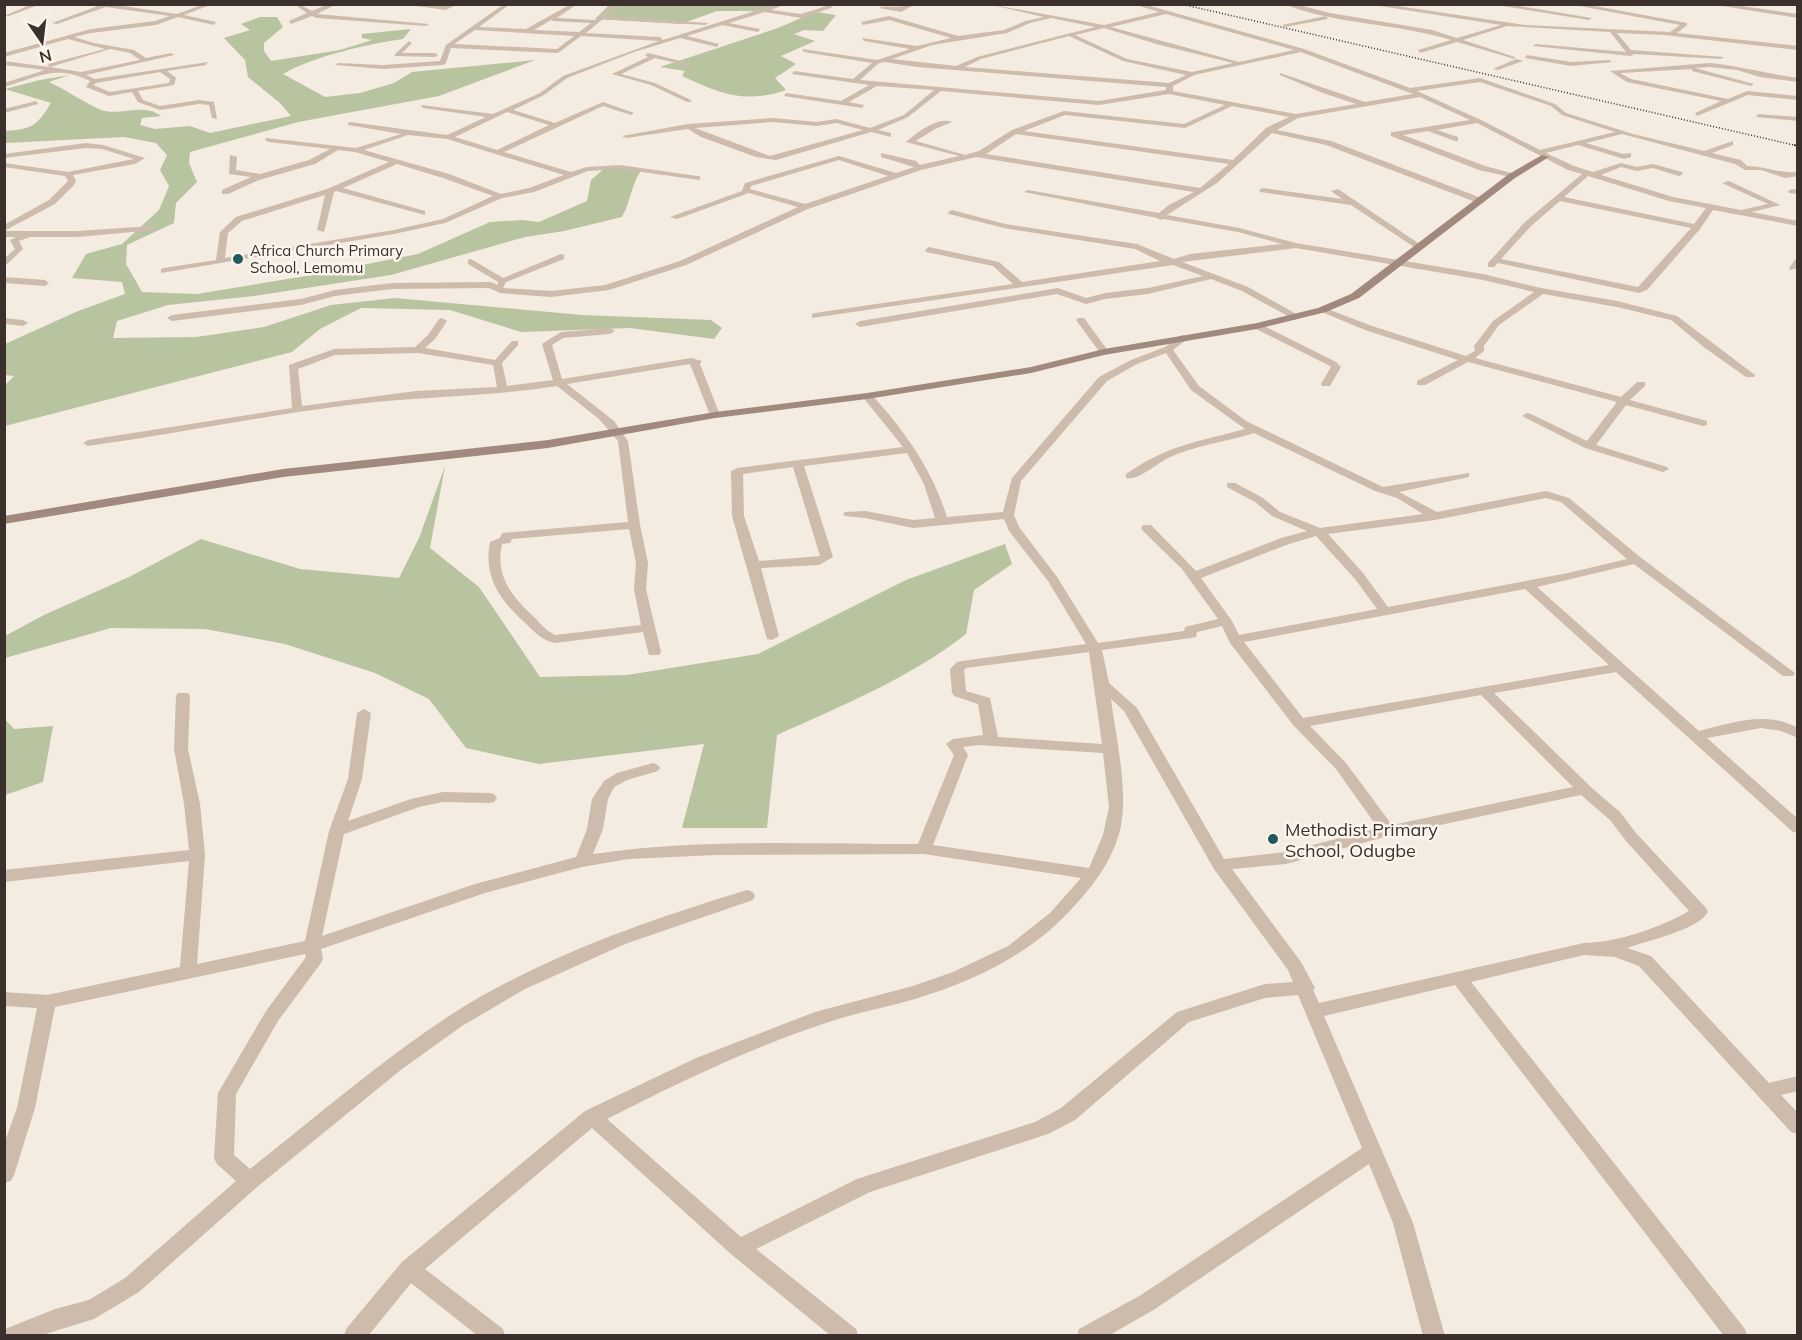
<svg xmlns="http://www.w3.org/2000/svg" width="1802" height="1340" viewBox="0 0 1802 1340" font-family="Mulish,sans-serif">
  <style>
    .green { fill: #b8c4a0 }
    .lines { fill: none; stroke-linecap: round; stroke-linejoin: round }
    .minor { fill: #cdbbac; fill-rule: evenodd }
    .secondary { fill: #a18a7d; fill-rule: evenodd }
    .rail-far1 { stroke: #3b302b; stroke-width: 1.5; stroke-dasharray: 1 2; stroke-linecap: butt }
    .rail { stroke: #3b302b; stroke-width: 2; stroke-dasharray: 1 3; stroke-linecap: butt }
    .poi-dot { fill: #1f5a5e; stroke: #fbf5ee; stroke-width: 2 }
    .labels { text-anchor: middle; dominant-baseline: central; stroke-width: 5; stroke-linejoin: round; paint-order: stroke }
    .far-poi-label { font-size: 15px; fill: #3b302b; stroke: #fbf5ee; text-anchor: start }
    .poi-label { font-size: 18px; fill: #3b302b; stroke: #fbf5ee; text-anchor: start }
  </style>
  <rect width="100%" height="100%" fill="#f4ebe1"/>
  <!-- green -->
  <path class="green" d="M609,5H782L756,11H717L681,24L595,19Z
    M815,12L836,15L823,31L804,30L794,34L815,41L781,56L796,64L775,78L786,90C745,104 720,94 682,76L685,71L660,67L778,28Z
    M260,17H277L283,27L264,43V51L271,61L340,50L372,40L362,38V34L411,29L403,39C368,44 314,56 283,74L325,97L360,93L394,83L412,72L535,60L439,96L298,122L190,152L189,163L197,182L176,203L174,223L127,245L126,264L142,292L197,294L306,276L418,254L490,222L522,220L539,222L587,201L591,180L606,167L642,169C631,184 631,201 622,217L564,231L525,237L391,275L254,296L168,305L117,321L113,338L196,337L264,327L331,305L395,298L582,315L711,320L722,328L714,339L630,328L521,332L450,310L361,308L320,329L292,352L5,426V385L14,376L5,375V344L78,311L125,294L122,282L72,278L86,254L122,244L159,210L169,186L160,170L167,155L156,143L124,137L5,143V131C32,129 36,127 51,103L5,89L40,80L69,75L49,82C63,88 94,109 105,111C124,115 144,103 161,116L142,118L140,125L155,129L190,126L210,133L291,116L280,103L248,77L245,60L224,38L250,30L241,24Z
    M445,466L430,548L479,587L540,677L627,675L758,654L906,580L1005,544L1012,564L974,590L966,634C910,678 841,706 777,735L767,828H682L704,744L539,764L466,748L429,699L375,673L285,644L205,629L111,628L5,658V636L44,615L129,577L201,539L300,569L399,578L419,538Z
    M4,718L14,729L53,726L43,782L5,795Z"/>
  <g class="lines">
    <!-- minor -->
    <path class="minor" d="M32,4H41L9,16H4Z
      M91,4H109L177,14L204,4H213L184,15L216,22L214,25L178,17L156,25L91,33L74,37L94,43L134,50L146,58L171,53L174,55L86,75L95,79L208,62L206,65L167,71L176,78L174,85L138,91L143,100L160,106L199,100L214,102L217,119L212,118L209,105L199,104L160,110L138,102L132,92L109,96L86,87L90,81C56,64 38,77 4,87V83L45,70L4,65V61L49,67L48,64L105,49L68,39L4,57V53L91,29L155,21L170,16L106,7L57,24L52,23L98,6ZM110,49L130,53L140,60L81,72L50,67ZM160,72L170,79L169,83L110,92L93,85L96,83Z
      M294,4H299L312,11L329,4H337L317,14L429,24L426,26L317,18L312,16L291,24L289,21L307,13Z
      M402,4L445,6L457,4L446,10Z
      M504,4H510L479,27L526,29L571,4H577L557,18L595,20L616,4H622L607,16L708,23L705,25L603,19L586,33L660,37L663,40L777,4H786L771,10L801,14L833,4L831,8L801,18L765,12L729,23L760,29L758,32L722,25L687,36L719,44L717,47L680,38L634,52L567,78L544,95L513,110L555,123L603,102L634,113L631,115L603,106L504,152L571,172L587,167L620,165L697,176H700V180L620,169L588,171L534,192L502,198L445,223L394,234L161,273V269L164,268L216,260L220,232L236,217L327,189L389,162L355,152L338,150L315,164L259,180L228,194H222V190L251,177L229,174L230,155L237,157L236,170L260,174L309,160L330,149L269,142L265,140L266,138L356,148L401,134L348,125V123L350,122L447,135L486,117L423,108L421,105L493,114L540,93L563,76L659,41L581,36L558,53L451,48L446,63L443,65L383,69L335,65L338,63L383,65L440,61L446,45ZM551,20L553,21L591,23L579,32L534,30ZM475,30L574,36L557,49L454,44ZM507,112L549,125L497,150L455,137ZM408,135L447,139L564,175L529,188L501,194L449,174L364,150ZM397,164L443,178L493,196L443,219L394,230L225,258L228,233L242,221L325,195L317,230L324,232L334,192L336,191L425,215V211L343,188Z
      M908,4H916L901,12L879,8C888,4 897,10 908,4Z
      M988,4L1104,25L1159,12L1133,4H1143L1304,49L1410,88L1480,78L1555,104L1566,113L1633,134L1704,151L1733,141V145L1712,153L1741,160L1747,166C1765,166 1780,174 1798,172V176L1785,178L1761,170H1745L1735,164L1622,134L1586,143L1623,154L1631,153V157L1624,159L1578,145L1546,153L1574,166L1593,172L1621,163L1637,167L1653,164L1682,172L1683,174L1679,176L1653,168L1637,171L1621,167L1601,175L1673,197L1741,210L1768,204L1722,183L1729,181L1780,205L1752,212L1798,221V226L1713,210L1700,229L1647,290L1639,293L1498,263L1494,267H1488V263L1525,222L1582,174L1568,170L1477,123L1437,130L1458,137V141H1455L1428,131L1403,135L1485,166L1515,174V178L1479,170L1391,136V132H1394L1470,120L1420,97L1298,118L1277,130L1331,141L1484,199V203H1478L1326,145L1272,133L1217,183L1167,215L1239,228L1296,243L1483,274L1541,288L1617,301L1677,316L1755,375L1754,377H1746L1705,348L1671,320L1617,307L1543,294L1499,325L1484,346V351L1475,358L1621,397L1637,382H1645V386L1630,400L1707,421V425L1703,426L1626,405L1596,445L1667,467L1669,469L1663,472L1585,448L1522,416L1527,413L1531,414L1587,441L1617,402L1468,362L1425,385H1417V381L1458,360L1365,330L1317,310L1325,308L1372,326L1466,356L1475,351L1474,346L1493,321L1534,292L1483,280L1296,248L1182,262L1248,287L1298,315L1300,317L1295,320L1242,291L1211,279L1148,294L1105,299L1086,304L1057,294L860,327L855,324L860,321L1058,288L1086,298L1105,293L1148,288L1203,276L1173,265L812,318V314L815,313L1013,284L993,266L926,252L925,250L929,247L999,262L1022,282L1160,261L1135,249L1004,228L949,214L948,212L952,210L1005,224L1137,244L1174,259L1190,254L1282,244L1238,232L1164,219L1161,220L1157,218L1024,192L1028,190L1159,213L1169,205L1194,192L976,157L921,170L808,209L686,265L609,290L551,297L500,293L489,288L392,289L335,296L301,305L172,321L167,318L172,315L301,299L335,290L392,283L491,282L498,285V282L468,264V260L471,259L503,278L561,254L564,255V259L506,282L503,288L551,291L605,285L680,261L798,207L749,193L677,219L670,217L742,191L745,183L839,156L896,173L914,167L881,157V153L916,161L920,165L959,156L906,142C916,133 938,116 952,122L935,129L916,141L965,155L979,151L1012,130L1064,111L1184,124L1225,105L1169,94L1099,105L941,91L908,117L878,130L891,133V137L871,132L776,160L756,157L701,137L688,129L626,138L622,136L688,124L773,118L817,122L836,119L870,128L904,115L934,90L877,86L849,102L864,105L862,108L784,96L786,93L841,101L869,85L792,74L794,71L853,79L872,63L804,52L802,49L877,60L910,49L864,41L862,38L917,46L951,38L889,20L863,25L861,22L889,16L958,36L1004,30L1026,21L1044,17ZM1166,14L1294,50L1239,62L1111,27ZM1051,18L1095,27L977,57L956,66L892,59L932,45L1007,33L1030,23ZM1104,28L1160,45L1233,63L1192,72L1127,59L1075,35ZM1069,36L1123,61L1186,75L1169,83L965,67L981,59ZM1301,52L1413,94L1365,102L1280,73V75L1323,93L1356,104L1296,114L1173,91V86L1194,75ZM885,62L917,67L1166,87V90L1099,101L860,80L879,63ZM1480,82L1551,106L1562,115L1615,132L1540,150L1481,120L1417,91ZM1232,106L1289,117L1266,128L1233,160L1024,131L1065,115L1185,128ZM773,122L817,126L836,123L863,130L770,156L695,128ZM1016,134L1229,164L1200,188L986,154ZM839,160L888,176L805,204L750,189L751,186ZM1588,176L1669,201L1706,208L1694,224L1564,197ZM1560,201L1691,228L1638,287L1501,259L1531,226Z
      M1284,4H1295L1330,13L1432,30L1457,38L1501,25L1367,4H1384L1525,25L1670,32L1680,25L1569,4H1584L1687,23V25L1677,33L1798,46V50L1664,35L1617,33L1631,50L1724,57L1721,59L1634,54L1631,56L1533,46L1536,44L1626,52L1610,32L1507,26L1463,40L1515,57V59L1457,42L1420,53L1418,50L1451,40C1397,23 1336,25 1284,4Z
      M1491,4H1508L1592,18L1589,20Z
      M1710,4H1728L1798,14V18Z
      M1326,16L1328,19L1285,27L1282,25Z
      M409,41L412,43L402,53H435L438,55L435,57L395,56V54Z
      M648,53L693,64L690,66L655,58L621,74L655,83L691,100V102H687L651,85L612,74L648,57L645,55Z
      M1527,55L1571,62L1609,60L1612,62L1571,66L1525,58Z
      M1516,59L1523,61L1498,70L1493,69Z
      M1710,63C1740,66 1768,74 1798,78V82L1760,77L1737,70L1710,67L1695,68L1754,84L1751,86L1692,71V69L1620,73L1631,79L1728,99L1747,91L1798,96V100L1748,95L1697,116L1695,113L1721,101L1627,82L1610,71Z
      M36,101L38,104L4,113V109Z
      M1758,114L1798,117V121L1756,117Z
      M86,143L103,145L145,158L135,164L73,175L76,181L74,185L55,204L4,231V225L49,200L68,181L65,176L4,167V163L68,172L134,159L102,149L86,148L4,158V154Z
      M1263,188L1342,199L1331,191L1338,189L1424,247L1417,249L1351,205L1260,192L1259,190Z
      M1792,189L1798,190V194L1789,193L1788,191Z
      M151,226L155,228L154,230L78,237H30L19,241L23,249L4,267V259L15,249L10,240L16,237H4V231H78Z
      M1795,260H1798V268L1790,270L1789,268Z
      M4,277L45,280L49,283L45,286L4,283Z
      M4,318L23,320L28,323L23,326L4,324Z
      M442,318L447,321L435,339L425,348L495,360L512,341H518V345L502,363L507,386L553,380L542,344L561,332L610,328L615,331L610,334L563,338L552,345L562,379L691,358L702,361L700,364L720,415L719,417L715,418L710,415L690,364L567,384L614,421L628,441L640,525L648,563L646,589L661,652L659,655H649L643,632L555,643C541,640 535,632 525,623C500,600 483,577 490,542L500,538L502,533L628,522L618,441L599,419L557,386C488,397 418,396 349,405C262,416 175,434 88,446L83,443L88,440L292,408L289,365L334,349L415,347L428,335L439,319ZM418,353L493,365L497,387L416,391L302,406L298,369L335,355ZM629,529L636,563L634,589L641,625L555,635C546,631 541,624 534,617C512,597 495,576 502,544L510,543L512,539Z
      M1078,318H1084L1109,352L1107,354H1101L1076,320Z
      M1254,324H1260L1336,362L1341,367L1330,386H1322L1321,384L1331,367L1330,366L1254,328Z
      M1182,335L1190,337L1173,350L1199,386L1246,421L1383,487L1469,473V477L1399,492L1437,512L1546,491L1569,498L1640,557L1795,673L1793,676H1783L1634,564L1537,587L1699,731C1731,723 1766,710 1798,728V738L1781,731L1761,728L1707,738L1798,819V833L1793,832L1616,672L1494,693L1594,790L1620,812L1636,833L1706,908L1708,912C1698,930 1646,941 1627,948L1651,956L1769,1083L1798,1076V1091L1781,1095L1798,1113V1134L1791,1132L1639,966L1615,957L1584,955L1471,982L1745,1329L1747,1336H1724L1455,985L1324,1016L1413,1223L1445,1336H1423L1393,1223L1369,1164L1155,1309L1108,1336H1077L1079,1329L1141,1295L1362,1148L1298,995L1265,998L1189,1022L1075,1120L1048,1134L870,1192L756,1249L856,1329L858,1336H831L732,1255L592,1128L425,1269L503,1329L505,1336H478L411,1283L368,1336H344L346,1329L402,1262L585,1111L696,1058L815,1012L913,986L953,972L1008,946L1050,913L1081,878L924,854L716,855L628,859L582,867L485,893L321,949L323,958L321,963L278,1021L236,1094L234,1155L250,1169C316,1117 379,1062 449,1016C539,958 645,921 747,890L753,892L755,896L753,900L625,944L525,989L462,1026L402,1069L257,1187L139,1292L94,1319L39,1336H4L5,1329L55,1309L89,1300L125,1278L236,1181L217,1164L214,1158L218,1093L266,1011L306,957L305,954L55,1007L35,1108L14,1175L11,1181L4,1183V1144L17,1108L37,1008L4,1006V992L47,995L180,967L189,861L4,882V870L189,850L184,804L174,749L176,696L178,693H188L190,696L188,749L200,804L205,855L197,964L305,941L329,831L348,779L357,713L364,709L371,713L362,779L348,821L411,799L443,792L489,793L494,794L497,798L494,802L489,803L443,802L419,807L344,834L322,936L475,884L576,857L587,829L592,799L604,781L617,773L653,763L658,765L660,768L658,771L627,780L614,787L608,799L603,829L593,854C700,838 811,844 918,844L954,755L946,744L953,739L983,735L978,704L954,696L952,693L950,669L957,662L962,661L1086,644L1048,581L1009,531L1004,519L913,528L865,518L845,516L843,514L845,512L865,511L913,520L935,518L924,484L907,453L804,466L833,557L819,565L761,568L779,636L772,640L767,639L732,516L731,471L737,468L903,447L862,396L867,393C875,396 881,406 887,412C914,445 934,476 947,517L1003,512L1012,478L1099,377L1131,360L1165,347ZM1166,353L1191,390L1245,429C1198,442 1169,444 1126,474V478C1138,481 1156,464 1168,458C1196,445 1225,442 1254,433L1375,491L1397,498L1423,514L1320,528L1280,512L1263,498L1235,483H1227V487L1255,502L1272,516L1307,531L1281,538L1196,571L1151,525H1143L1141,528L1143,531L1182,569L1218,619L1185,627L1184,631L1098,643L1057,577L1019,527L1014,515L1021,481L1107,381L1137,364ZM793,467L820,556L759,561L744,516L743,474ZM1546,498L1561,502L1627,559L1568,573L1388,607L1363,573L1328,534L1435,520ZM1316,536L1355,579L1377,609L1239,635L1232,621L1201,578L1289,544ZM1525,589L1609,665L1303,718L1244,642ZM1222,626L1230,643L1294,726L1336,769L1378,828L1286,852L1224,859L1137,708L1109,683L1102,650L1191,638L1196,637L1197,632ZM1089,652L1102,744L998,737L990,698L966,691L964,670L966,668ZM1481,695L1573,787L1392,825L1346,763L1310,726ZM1111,699L1124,711L1214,869L1288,970L1293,982L1265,984L1177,1012L1061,1108L1035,1122L857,1179L741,1237L607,1119C678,1083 748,1049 823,1024C853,1013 885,1008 915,999C977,980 1035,952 1077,903C1096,882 1111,861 1119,834C1130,796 1116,739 1111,699ZM978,745L1103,753L1109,807L1103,835L1089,868L933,845L968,755L963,747ZM1581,795L1610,820L1626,841L1689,911C1659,928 1619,942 1584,943L1319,1003L1313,990L1315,988L1301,962L1232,869L1286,864L1388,836Z"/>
    <!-- secondary -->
    <path class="secondary" d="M1542,155L1549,157L1515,178L1359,298L1326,312L1257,329L1104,355L1031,373L867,399L715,418L548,448L283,477L4,524V516L283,469L548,440L715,412L867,393L1031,367L1104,349L1257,323L1318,308L1351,294L1509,174Z"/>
    <!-- rail-far1 -->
    <path class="rail-far1" d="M1181,4L1798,146"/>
    <!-- rail -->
    <path class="rail" d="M1794,145L1798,146"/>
  </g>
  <!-- markers -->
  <g class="poi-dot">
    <circle cx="238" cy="259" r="6"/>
    <circle cx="1273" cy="839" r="6"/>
  </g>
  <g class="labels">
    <!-- far-poi labels -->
    <g class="far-poi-label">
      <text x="250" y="250">Africa Church Primary<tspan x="250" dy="17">School, Lemomu</tspan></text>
    </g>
    <!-- poi labels -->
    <g class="poi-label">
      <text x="1285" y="829">Methodist Primary<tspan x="1285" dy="21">School, Odugbe</tspan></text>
    </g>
  </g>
  <!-- border -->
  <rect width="1802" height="1340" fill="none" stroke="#3b302b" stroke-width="12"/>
  <!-- north arrow -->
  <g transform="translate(42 42) rotate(166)" stroke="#fbf5ee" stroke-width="4.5" paint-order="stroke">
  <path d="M0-4.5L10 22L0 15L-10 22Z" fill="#3b302b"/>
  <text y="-9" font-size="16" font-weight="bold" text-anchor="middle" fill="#3b302b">N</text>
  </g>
</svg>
